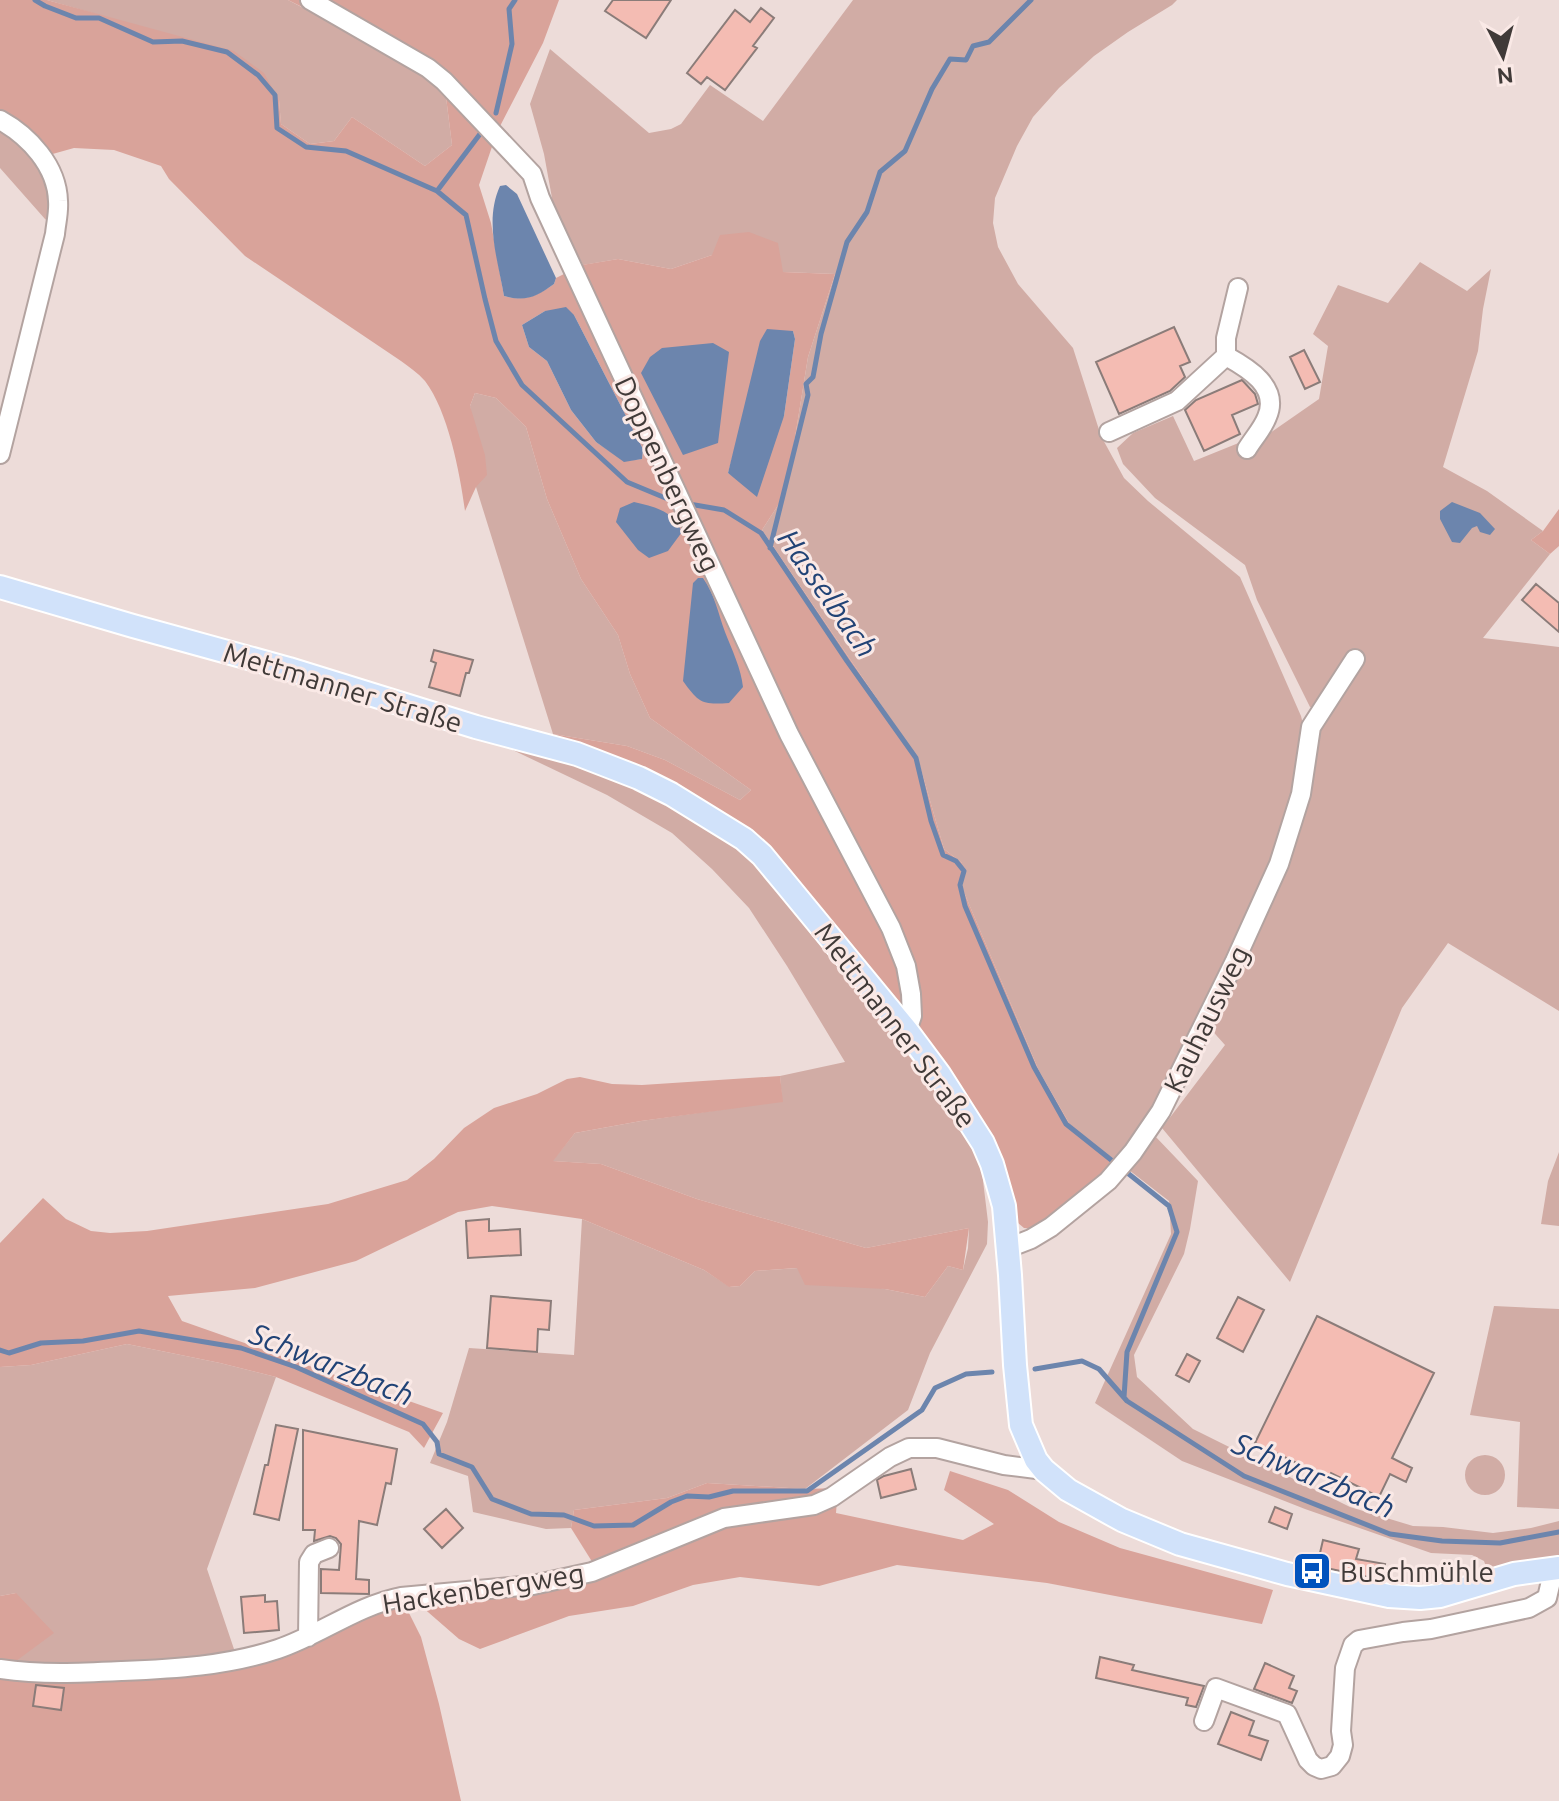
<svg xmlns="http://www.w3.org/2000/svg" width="1559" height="1801" viewBox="0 0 1559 1801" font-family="Ubuntu,sans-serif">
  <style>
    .green { fill: #d1aca5 }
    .forest { fill: #d9a39a; fill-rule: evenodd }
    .water { fill: #6c85ad }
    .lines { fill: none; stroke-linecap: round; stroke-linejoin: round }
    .stream { stroke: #6c85ad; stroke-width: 5 }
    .building { fill: #f4bcb3; stroke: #8b7c79; stroke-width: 2 }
    .minor-casing { stroke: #b3a3a0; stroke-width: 22 }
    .major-casing { stroke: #fff; stroke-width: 26 }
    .minor { stroke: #fff; stroke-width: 18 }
    .major { stroke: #d1e2fa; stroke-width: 22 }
    .labels { text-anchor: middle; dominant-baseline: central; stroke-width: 6; stroke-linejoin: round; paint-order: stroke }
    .street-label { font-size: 28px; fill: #403a38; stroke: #fae9e6 }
    .poi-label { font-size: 28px; fill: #403a38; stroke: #fae9e6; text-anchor: start }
    .water-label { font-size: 30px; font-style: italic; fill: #214376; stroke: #fae9e6 }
  </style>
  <rect width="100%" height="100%" fill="#eddcd9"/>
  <!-- green -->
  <path class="green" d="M47,0H288L444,81L452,145L425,166L352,117L334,141L310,144L281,124L279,100L169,35Z
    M853,0H1177L1172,5L1128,32L1094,56L1059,88L1033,117L1017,146L995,198L993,223L998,247L1018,284L1073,348L1101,436L1124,478L1148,501L1240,577L1301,716L1304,728L1301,762L1274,863L1155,1105L1117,1161L1089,1142L1069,1123L1039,1071L961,885L962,863L944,849L918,759L762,530L786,493L808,357L835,274L783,272L712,255L671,269L618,259L583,265L554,209L544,154L530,104L550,49L649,133L671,129L681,124L710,85L763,121Z
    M0,130L31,155L48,182L52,224L45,219L0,168Z
    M1420,262L1467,291L1491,269L1483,309L1478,351L1443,467L1487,491L1543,531L1531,540L1550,554L1483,638L1559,647V1011L1448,943L1402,1008L1290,1282L1162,1128L1225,1045L1208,1026L1255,936L1316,709L1310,707L1257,600L1245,565L1155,498L1123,464L1117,448L1133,433L1173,416L1194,461L1241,442L1260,440L1319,399L1328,346L1313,334L1338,285L1388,303Z
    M475,393L496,398L526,427L547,499L581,579L618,635L630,674L650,718L751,790L740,800L665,760L627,746L553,734L476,487L470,406Z
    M496,742L571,763L621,783L678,810L747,854L924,1075L962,1127L981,1164L988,1222L987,1244L930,1353L908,1410L805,1489L707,1483L667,1498L574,1510L571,1528L546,1529L473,1512L468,1476L430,1463L447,1422L469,1348L574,1355L582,1219L704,1270L730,1287L740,1286L755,1271L798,1268L885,1289L925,1297L948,1266L963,1270L968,1248L969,1228L866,1248L697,1199L601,1164L552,1161L575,1133L641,1121L782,1101L780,1076L845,1062L787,966L749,908L712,869L672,833L607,795Z
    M1154,1135L1198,1181L1190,1229L1184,1254L1134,1355L1137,1377L1193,1429L1350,1507L1413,1526L1443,1527L1493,1533L1531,1528L1559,1521V1562L1489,1575L1484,1561L1472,1555L1431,1553L1305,1509L1182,1461L1095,1403L1171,1234L1169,1201L1129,1170Z
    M1559,1152V1226L1541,1224L1548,1181Z
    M1494,1306L1559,1309V1509L1517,1507L1520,1422L1470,1415Z
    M127,1344L220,1363L276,1377L207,1569L236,1655L167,1665H11L16,1593L0,1596V1367L31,1365Z
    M1465 1475a20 20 0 1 1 40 0a20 20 0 1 1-40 0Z"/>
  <!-- forest -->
  <path class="forest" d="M0,0H47L234,51L264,73L279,100L281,124L310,144L334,141L352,117L425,166L452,145L444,81H430L338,25L288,0H559L543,43L497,132L479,185L491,223L504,296C525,302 536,296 554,284L556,278L582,265L618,259L671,269L712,255L720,235L749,232L778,243L783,272L835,274L808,357L786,493L762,530L918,759L944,849L962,863L961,885L1039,1071L1069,1123L1089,1142L1117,1161L1059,1212L1035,1229L1024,1228L1018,1223L1009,1181L993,1147L905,1015L774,853L741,823L680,787L551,738L553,734L627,746L665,760L740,800L751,790L650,718L630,674L618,635L581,579L547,499L526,427L496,398L475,393L470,406L485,455L487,475L476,487L465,511C460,473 448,411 425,381C418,373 409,367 401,361L245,256L169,179L161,166L114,150L74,148L49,155L0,113ZM545,311L574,315L643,449L642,459L624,461L596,442L571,410L547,361L529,347L522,325ZM793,331L795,339L784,416L737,479L728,473L736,444Z
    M1559,509V546L1550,554L1531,540L1543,531Z
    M780,1076L783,1102L641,1121L575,1133L553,1161L601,1164L697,1199L866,1248L969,1228L963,1270L948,1266L925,1297L885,1289L805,1285L797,1268L755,1271L740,1286L729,1287L704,1270L582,1219L492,1206L458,1212L356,1261L255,1288L168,1296L182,1321L443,1413L424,1448L409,1432L276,1377L220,1363L127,1344L31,1365L0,1367V1243L43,1198L66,1219L91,1231L110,1233L147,1231L328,1204L407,1180L434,1159L464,1128L494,1108L537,1094L567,1079L580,1077L612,1084L642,1085Z
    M950,1471L1008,1490L1059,1522L1120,1548L1273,1590L1262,1624L1047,1583L897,1565L819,1586L740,1577L693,1585L633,1606L569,1616L480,1649L459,1639L413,1599L596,1568L571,1528L574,1510L667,1498L707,1483L805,1489L838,1488L836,1513L963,1540L994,1524L944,1490Z
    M16,1593L54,1633L12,1664L215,1667L401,1597L421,1637L439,1704L461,1801H0V1596Z"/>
  <!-- water -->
  <path class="water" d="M506,185L517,194L556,278L554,284C536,297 526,302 504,296C498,260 484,221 500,186Z
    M566,307L574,315L643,449L642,459L624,462L596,442L571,410L547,361L529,347L522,325L545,311Z
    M767,329L793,331L795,339L784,416L757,497L728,473L760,341Z
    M713,343L729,352L718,443L683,455L641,373L650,357L662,348Z
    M634,502C655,507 672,510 682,532L668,551L649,558L638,550L616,522L620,508Z
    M1452,502L1480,513L1495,529L1490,535L1480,532L1477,526L1472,528L1460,543L1452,542L1440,519V511Z
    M698,578H703C715,595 718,613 725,632C732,650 741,668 743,687L729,703C702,705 699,703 683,681L693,583Z"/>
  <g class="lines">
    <!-- stream -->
    <path class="stream" d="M35,0L45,6L76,18H99L153,42L182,41L227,52L258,75L275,95L277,128L306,147L346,151L437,191L466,215L485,299L496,341L522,385L627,482L675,502
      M496,113L512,44L509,9L515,0
      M437,191L480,134
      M689,504L724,510L761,533L847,661L916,758L931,821L943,855L956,861L964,871L960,885L965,906L1034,1067L1066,1124L1169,1206L1177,1232L1127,1352L1124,1397
      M770,548L808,395L806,384L813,377L821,334L847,242L867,212L880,172L905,151L932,89L950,59L966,60L973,46L989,42L1031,0
      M0,1350L9,1353L41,1343L83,1341L139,1331L241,1348L296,1367L423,1424L437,1442L439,1454L472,1467L492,1499L531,1514L564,1515L594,1526L633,1525L671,1502L687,1496L709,1497L733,1491H807L922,1410L935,1388L966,1374L992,1372
      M1035,1369L1082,1361L1099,1369L1127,1401L1244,1476L1390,1534L1442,1541L1500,1543L1559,1532"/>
  </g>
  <!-- building -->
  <path class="building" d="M613,0H671L646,38L605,11Z
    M761,8L774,18L753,46L757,48L725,90L707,77L701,84L687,73L735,10L750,22Z
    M1174,327L1190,362L1180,366L1185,377L1170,391L1119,414L1096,362Z
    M1304,350L1320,382L1305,389L1290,357Z
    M1242,380L1255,394L1258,404L1232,415L1240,434L1204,451L1185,410L1196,400Z
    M1536,584L1559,603V632L1522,600Z
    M434,650L473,660L469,673H466L460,696L429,687L436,663L431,661Z
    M489,1219V1231L520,1229L521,1255L468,1258L466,1221Z
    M491,1296L551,1301L549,1330L538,1329L537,1352L487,1348Z
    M1238,1297L1264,1310L1243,1352L1217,1338Z
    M1317,1316L1434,1373L1392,1458L1412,1468L1406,1482L1390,1474L1379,1497L1331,1473L1328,1478L1255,1443Z
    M1187,1354L1200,1361L1189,1382L1176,1375Z
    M276,1425L298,1429L279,1520L254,1514L265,1465H268Z
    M303,1430L397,1449L391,1484L386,1483L377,1525L359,1521L356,1579L369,1580V1594L321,1593V1569L339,1570L341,1544L336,1538L330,1536L314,1541L315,1530H303Z
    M911,1469L916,1489L881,1498L877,1480L884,1476Z
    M1275,1507L1292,1514L1287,1529L1269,1522Z
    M446,1509L463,1528L442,1548L424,1529Z
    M1323,1540L1359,1549L1356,1559L1385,1564L1382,1580L1317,1566Z
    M265,1595V1602L277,1601L279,1630L244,1633L241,1597Z
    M1100,1657L1134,1665L1132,1670L1204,1686L1196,1707L1186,1705L1188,1698L1096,1678Z
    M1265,1663L1294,1676L1289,1688L1297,1691L1292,1703L1254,1689Z
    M36,1685L64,1688L61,1710L33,1706Z
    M1231,1712L1254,1721L1249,1735L1268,1741L1261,1760L1218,1744Z"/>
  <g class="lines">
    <defs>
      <path id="minor" d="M310,0L428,68L444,81L532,174L540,198L789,734L891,928L906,966L911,994L912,1016L907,1031
        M0,120C29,136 57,166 58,201C59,212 56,223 55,234L0,454
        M1226,356C1248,368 1280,387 1267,417C1263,428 1253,439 1247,449
        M1109,432L1177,401L1226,356V338L1238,288
        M1008,1248L1031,1239L1051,1227L1108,1181L1133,1152L1161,1111L1235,961L1279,864L1301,794L1311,727L1355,659
        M308,1637L309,1562L314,1554L329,1548
        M0,1669C41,1675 81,1673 122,1671C174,1669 227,1666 278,1649C320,1635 356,1606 401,1597L533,1585L592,1572L724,1518L814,1505L832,1497L890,1457L909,1448H937L1004,1465L1044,1470
        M1204,1721L1216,1688L1287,1714L1308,1760L1314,1766L1321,1769L1332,1766L1340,1756L1343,1745L1341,1731L1345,1668L1353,1645L1359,1640L1403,1632L1431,1629L1529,1608L1547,1598L1554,1568"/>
      <path id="major" d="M0,587L133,626L289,669L476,727L577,754L639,778L671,794L744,839L762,855L786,884L907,1031L939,1074L983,1143L992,1164L1004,1206L1010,1275L1015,1365L1021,1425L1036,1460L1044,1470L1068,1490L1122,1520L1180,1544L1287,1574L1389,1596L1420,1598L1440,1596L1514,1574L1559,1568"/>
    </defs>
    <!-- minor casing -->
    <use href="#minor" class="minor-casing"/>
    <!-- major casing -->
    <use href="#major" class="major-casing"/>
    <!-- minor -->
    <use href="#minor" class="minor"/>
    <!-- major -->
    <use href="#major" class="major"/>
  </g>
  <!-- icons -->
  <defs>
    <symbol id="bus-square" viewBox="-11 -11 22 22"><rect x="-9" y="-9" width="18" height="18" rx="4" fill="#0253bd" stroke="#fae9e6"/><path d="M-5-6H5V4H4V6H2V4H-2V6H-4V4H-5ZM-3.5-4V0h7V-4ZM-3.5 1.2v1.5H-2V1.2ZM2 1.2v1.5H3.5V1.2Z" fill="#fff"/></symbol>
  </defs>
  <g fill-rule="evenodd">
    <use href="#bus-square" x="1290" y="1549" width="44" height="44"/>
  </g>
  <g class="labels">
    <!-- street labels -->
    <g class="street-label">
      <text transform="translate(668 474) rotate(65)">Doppenbergweg</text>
      <text transform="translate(343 687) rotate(17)">Mettmanner Straße</text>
      <text transform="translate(1206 1019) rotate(-64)">Kauhausweg</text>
      <text transform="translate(896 1025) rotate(53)">Mettmanner Straße</text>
      <text transform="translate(483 1588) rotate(-9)">Hackenbergweg</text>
    </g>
    <!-- poi labels -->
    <g class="poi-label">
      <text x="1340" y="1571">Buschmühle</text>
    </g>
    <!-- water labels -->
    <g class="water-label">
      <text transform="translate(828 593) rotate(55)">Hasselbach</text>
      <text transform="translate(332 1364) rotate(22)">Schwarzbach</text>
      <text transform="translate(1314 1475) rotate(23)">Schwarzbach</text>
    </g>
  </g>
  <!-- north arrow -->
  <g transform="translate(1503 56) rotate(174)" stroke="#fae9e6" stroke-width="6" paint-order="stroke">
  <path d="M0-6L14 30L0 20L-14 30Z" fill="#403a38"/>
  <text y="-12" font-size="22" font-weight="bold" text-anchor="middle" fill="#403a38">N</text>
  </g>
</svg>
